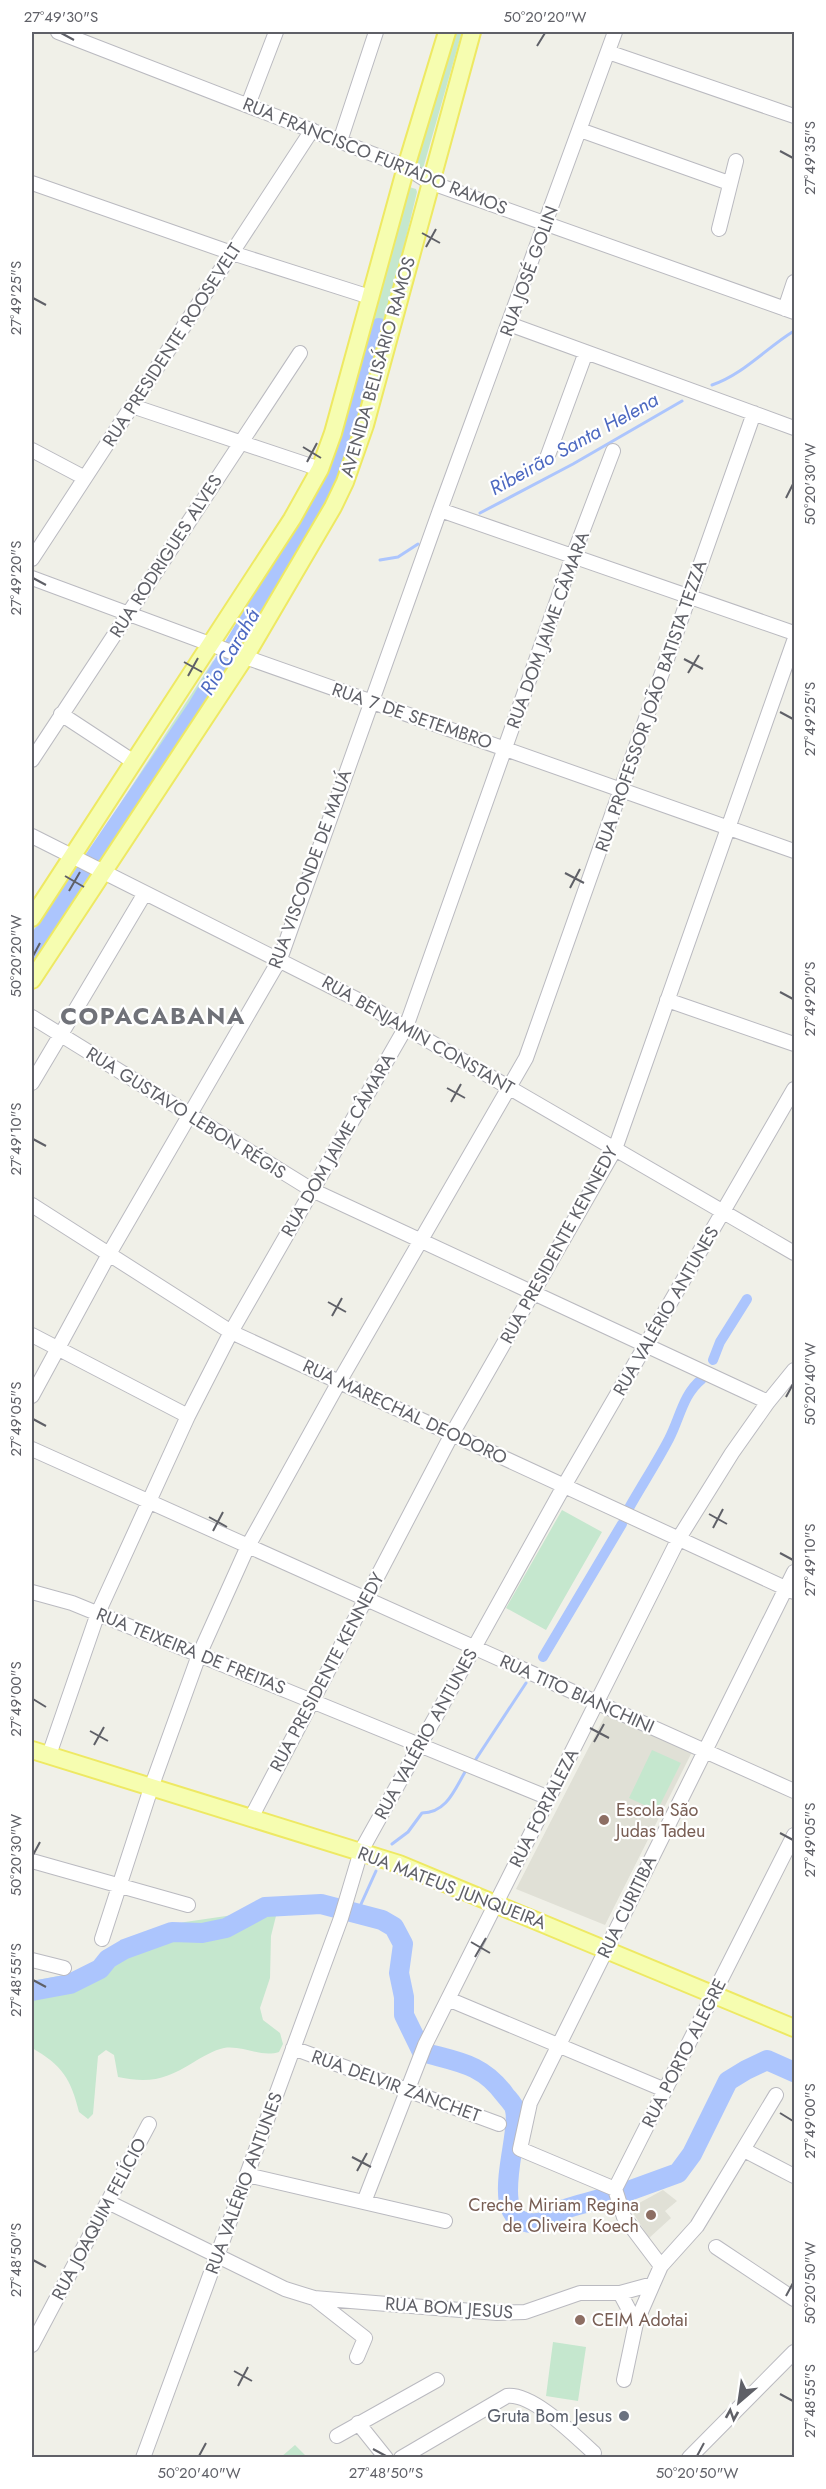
<svg xmlns="http://www.w3.org/2000/svg" width="826" height="2489" viewBox="0 0 826 2489" font-family="Jost,sans-serif">
  <style>
    .education { fill: #e0e0d6 }
    .green { fill: #c5e7ce }
    .lines { fill: none; stroke-linecap: round; stroke-linejoin: round }
    .stream { stroke: #acc5fd; stroke-width: 3 }
    .canal { stroke: #acc5fd; stroke-width: 10 }
    .river { stroke: #acc5fd; stroke-width: 20 }
    .minor-casing { stroke: #babac0; stroke-width: 16 }
    .major-casing { stroke: #eee963; stroke-width: 20 }
    .minor { stroke: #fff; stroke-width: 14 }
    .major { stroke: #f6fdb0; stroke-width: 16 }
    .ticks { fill: none; stroke: #5f6067; stroke-width: 2 }
    .education-dot { fill: #8d6e63; stroke: #fff; stroke-width: 2 }
    .worship-dot { fill: #6b7280; stroke: #fff; stroke-width: 2 }
    .labels { text-anchor: middle; dominant-baseline: central; stroke-width: 4.5; stroke-linejoin: round; paint-order: stroke }
    .street-label { font-size: 18px; fill: #5f6067; stroke: #fff }
    .education-label { font-size: 18px; fill: #785e54; stroke: #fff; text-anchor: start }
    .worship-label { font-size: 18px; fill: #5b616d; stroke: #fff; text-anchor: end }
    .water-label { font-size: 20px; font-style: italic; fill: #4d69c1; stroke: #fff }
    .district-label { font-size: 24px; font-weight: bold; letter-spacing: 1.5px; fill: #707279; stroke: #fff }
    .neatline { fill: none; stroke: #5f6067; stroke-width: 2 }
    .ticks-label { font-size: 15px; text-anchor: middle; fill: #5f6067 }
  </style>
  <rect width="100%" height="100%" fill="#f0f0e8"/>
  <!-- education -->
  <path class="education" d="M606,1714L692,1752L605,1925L516,1889Z
    M663,2190L677,2201L665,2211L671,2218L649,2238L630,2208Z"/>
  <!-- green -->
  <path class="green" d="M453,32H462L422,172L411,167Z
    M409,187L416,189L417,192L367,402L337,487L243,649L227,640L300,520L346,414Z
    M217,659L229,664V668L100,863L87,855L213,661Z
    M77,867L94,877L32,972V932L73,868Z
    M562,1510L602,1532L546,1630L506,1608Z
    M652,1750L681,1763L657,1811L629,1798Z
    M274,1900L278,1908L271,1936L270,1978L260,2008L263,2020L280,2033L283,2044L279,2052C261,2058 243,2045 224,2048C214,2050 202,2057 194,2062C166,2079 151,2084 118,2077L114,2055L106,2050L98,2056L93,2114L88,2119L79,2112C71,2079 62,2065 32,2048V1981L75,1973L100,1961L121,1943L137,1935L185,1922L233,1915Z
    M553,2342L586,2347L578,2401L546,2396Z
    M295,2445L307,2457H281Z"/>
  <g class="lines">
    <!-- stream -->
    <path class="stream" d="M712,385C744,374 766,348 794,331
      M480,513L573,464L682,401
      M380,560L398,557L418,544
      M283,563L291,566
      M476,1759L526,1683
      M392,1844L408,1832L422,1813C446,1813 454,1791 465,1772
      M357,1913L376,1871"/>
    <!-- canal -->
    <path class="canal" d="M713,1360L720,1342L747,1299
      M629,1508C642,1485 657,1462 669,1439C680,1418 683,1394 702,1379
      M543,1657L622,1524"/>
    <!-- river -->
    <path class="river" d="M32,951L196,710L298,539L335,468L379,328
      M32,1991L70,1984L100,1969L108,1959L125,1949L172,1932L202,1933L226,1928L265,1907L321,1904L382,1920L394,1927L403,1944L399,1973L404,1997V2015L422,2052C457,2062 482,2063 505,2095C508,2099 514,2104 515,2110C522,2137 483,2227 537,2223C548,2223 556,2212 565,2209C580,2204 595,2201 609,2196
      M623,2193L678,2173L692,2154L728,2081L746,2070L767,2060L794,2072"/>
    <defs>
      <path id="minor" d="M58,32L406,167L429,182L794,312
        M608,52L794,116
        M248,105L276,32
        M580,130L729,183
        M340,141L376,32
        M32,183L232,253L370,297
        M719,229L736,161
        M785,309L794,282
        M509,324L794,428
        M132,406L320,469
        M32,450L85,478
        M547,458L586,352
        M440,510L794,633
        M32,559L312,130
        M32,578L245,657L794,851
        M61,714L134,762
        M32,760L300,353
        M32,836L360,1001L794,1253
        M667,1000L794,1044
        M32,1017L312,1190L768,1402
        M32,1083L145,893
        M32,1205L231,1332L794,1592
        M32,1335L188,1416
        M32,1396L109,1254L280,959L440,510L615,32
        M32,1449L794,1791
        M32,1592L72,1603L549,1798
        M49,1755L98,1613L188,1416L231,1332L406,1027L573,556L613,451
        M251,1818L452,1434L615,1149L794,641
        M32,1861L188,1905
        M102,1939L151,1788L199,1655L248,1546L339,1382L526,1058L754,413
        M32,1960L64,1968
        M448,1999L665,2090
        M293,2048L499,2124
        M744,2150L794,2176
        M247,2175L445,2221
        M615,2189L520,2149L530,2103L794,1572
        M108,2202L285,2289L314,2298L497,2313L525,2312L580,2293H620L653,2284L661,2266L697,2226L776,2095
        M364,2202L425,2045L679,1538L732,1453L768,1402L794,1370
        M716,2247L794,2299
        M661,2266L624,2217L615,2189L794,1835
        M620,2293L636,2323
        M314,2298L365,2338L357,2357
        M32,2345L149,2124
        M624,2380L636,2323L653,2284
        M358,2423L386,2458
        M337,2436L437,2380
        M143,2458L341,1918L361,1851L564,1486L794,1089
        M401,2458L507,2396C533,2393 575,2436 594,2453
        M689,2458L794,2352"/>
      <path id="major" d="M32,918L292,519L320,469L333,433L406,167L447,32
        M32,980L245,657L333,507L345,482L365,425L472,32
        M32,1750L399,1864L794,2028"/>
    </defs>
    <!-- minor casing -->
    <use href="#minor" class="minor-casing"/>
    <!-- major casing -->
    <use href="#major" class="major-casing"/>
    <!-- minor -->
    <use href="#minor" class="minor"/>
    <!-- major -->
    <use href="#major" class="major"/>
  </g>
  <!-- ticks -->
  <path class="ticks" d="M61,33L74,40M537,46L545,33M780,151L793,158M422,233L440,243M426,247L436,229M33,298L46,305M303,447L321,458M307,462L317,443M786,498L793,484M33,578L46,585M684,659L703,669M184,662L202,672M688,673L699,655M188,676L198,658M780,712L793,719M565,873L584,883M65,876L84,887M570,888L580,869M69,891L80,872M33,956L40,943M780,992L793,999M447,1088L465,1098M451,1102L461,1084M33,1139L46,1146M328,1302L346,1312M332,1316L342,1298M786,1397L793,1384M33,1419L46,1426M709,1514L727,1524M209,1517L227,1527M713,1528L723,1509M213,1531L223,1512M780,1553L793,1560M33,1699L46,1707M590,1728L609,1738M90,1731L108,1741M594,1742L604,1724M94,1745L104,1727M780,1833L793,1840M33,1855L40,1842M471,1942L490,1953M475,1957L486,1938M33,1980L46,1987M780,2113L793,2121M352,2157L371,2167M357,2171L367,2153M33,2260L46,2267M786,2296L793,2283M234,2371L252,2381M238,2386L248,2367M780,2394L793,2401M373,2449L386,2456M199,2456L206,2443M697,2456L704,2443"/>
  <!-- markers -->
  <g class="education-dot">
    <circle cx="604" cy="1820" r="6"/>
    <circle cx="651" cy="2215" r="6"/>
    <circle cx="580" cy="2320" r="6"/>
  </g>
  <circle class="worship-dot" cx="624" cy="2416" r="6"/>
  <g class="labels">
    <!-- street labels -->
    <g class="street-label">
      <text transform="translate(375 156) rotate(22)">RUA FRANCISCO FURTADO RAMOS</text>
      <text transform="translate(529 271) rotate(-70)">RUA JOSÉ GOLIN</text>
      <text transform="translate(172 345) rotate(-57)">RUA PRESIDENTE ROOSEVELT</text>
      <text transform="translate(378 367) rotate(-74)">AVENIDA BELISÁRIO RAMOS</text>
      <text transform="translate(166 556) rotate(-57)">RUA RODRIGUES ALVES</text>
      <text transform="translate(548 630) rotate(-70)">RUA DOM JAIME CÂMARA</text>
      <text transform="translate(651 706) rotate(-71)">RUA PROFESSOR JOÃO BATISTA TEZZA</text>
      <text transform="translate(412 716) rotate(19)">RUA 7 DE SETEMBRO</text>
      <text transform="translate(310 869) rotate(-70)">RUA VISCONDE DE MAUÁ</text>
      <text transform="translate(418 1035) rotate(30)">RUA BENJAMIN CONSTANT</text>
      <text transform="translate(186 1113) rotate(32)">RUA GUSTAVO LEBON RÉGIS</text>
      <text transform="translate(338 1145) rotate(-60)">RUA DOM JAIME CÂMARA</text>
      <text transform="translate(559 1245) rotate(-61)">RUA PRESIDENTE KENNEDY</text>
      <text transform="translate(666 1311) rotate(-60)">RUA VALÉRIO ANTUNES</text>
      <text transform="translate(405 1412) rotate(25)">RUA MARECHAL DEODORO</text>
      <text transform="translate(191 1651) rotate(22)">RUA TEIXEIRA DE FREITAS</text>
      <text transform="translate(327 1672) rotate(-62)">RUA PRESIDENTE KENNEDY</text>
      <text transform="translate(577 1694) rotate(24)">RUA TITO BIANCHINI</text>
      <text transform="translate(426 1734) rotate(-61)">RUA VALÉRIO ANTUNES</text>
      <text transform="translate(544 1808) rotate(-63)">RUA FORTALEZA</text>
      <text transform="translate(452 1888) rotate(21)">RUA MATEUS JUNQUEIRA</text>
      <text transform="translate(627 1907) rotate(-64)">RUA CURITIBA</text>
      <text transform="translate(684 2053) rotate(-63)">RUA PORTO ALEGRE</text>
      <text transform="translate(396 2086) rotate(20)">RUA DELVIR ZANCHET</text>
      <text transform="translate(244 2183) rotate(-70)">RUA VALÉRIO ANTUNES</text>
      <text transform="translate(99 2219) rotate(-62)">RUA JOAQUIM FELÍCIO</text>
      <text transform="translate(449 2308) rotate(4)">RUA BOM JESUS</text>
    </g>
    <!-- education labels -->
    <g class="education-label">
      <text x="616" y="1810">Escola São<tspan x="616" dy="21">Judas Tadeu</tspan></text>
      <text x="639" y="2205" text-anchor="end">Creche Miriam Regina<tspan x="639" dy="21">de Oliveira Koech</tspan></text>
      <text x="592" y="2320">CEIM Adotai</text>
    </g>
    <!-- worship labels -->
    <g class="worship-label">
      <text x="612" y="2416">Gruta Bom Jesus</text>
    </g>
    <!-- water labels -->
    <g class="water-label">
      <text transform="translate(574 444) rotate(-29)">Ribeirão Santa Helena</text>
      <text transform="translate(230 652) rotate(-59)">Rio Carahá</text>
    </g>
    <!-- district labels -->
    <g class="district-label">
      <text x="153" y="1015">COPACABANA</text>
    </g>
  </g>
  <!-- border -->
  <rect width="826" height="2489" fill="none" stroke="#ffffff" stroke-width="66"/>
  <!-- north arrow -->
  <g transform="translate(739 2402) rotate(209)" stroke="#ffffff" stroke-width="4.5" paint-order="stroke">
  <path d="M0-4.5L10 22L0 15L-10 22Z" fill="#5f6067"/>
  <text y="-9" font-size="16" font-weight="bold" text-anchor="middle" fill="#5f6067">N</text>
  </g>
  <rect x="33" y="33" width="760" height="2423" class="neatline"/>
  <g class="ticks-label">
    <text x="61" y="22">27°49'30"S</text>
    <text x="545" y="22">50°20'20"W</text>
    <text transform="translate(810 158) rotate(-90)" y="5">27°49'35"S</text>
    <text transform="translate(16 298) rotate(-90)" y="5">27°49'25"S</text>
    <text transform="translate(810 484) rotate(-90)" y="5">50°20'30"W</text>
    <text transform="translate(16 578) rotate(-90)" y="5">27°49'20"S</text>
    <text transform="translate(810 719) rotate(-90)" y="5">27°49'25"S</text>
    <text transform="translate(16 956) rotate(-90)" y="5">50°20'20"W</text>
    <text transform="translate(810 999) rotate(-90)" y="5">27°49'20"S</text>
    <text transform="translate(16 1139) rotate(-90)" y="5">27°49'10"S</text>
    <text transform="translate(810 1384) rotate(-90)" y="5">50°20'40"W</text>
    <text transform="translate(16 1419) rotate(-90)" y="5">27°49'05"S</text>
    <text transform="translate(810 1560) rotate(-90)" y="5">27°49'10"S</text>
    <text transform="translate(16 1699) rotate(-90)" y="5">27°49'00"S</text>
    <text transform="translate(810 1840) rotate(-90)" y="5">27°49'05"S</text>
    <text transform="translate(16 1855) rotate(-90)" y="5">50°20'30"W</text>
    <text transform="translate(16 1980) rotate(-90)" y="5">27°48'55"S</text>
    <text transform="translate(810 2121) rotate(-90)" y="5">27°49'00"S</text>
    <text transform="translate(16 2260) rotate(-90)" y="5">27°48'50"S</text>
    <text transform="translate(810 2283) rotate(-90)" y="5">50°20'50"W</text>
    <text transform="translate(810 2401) rotate(-90)" y="5">27°48'55"S</text>
    <text x="199" y="2478">50°20'40"W</text>
    <text x="386" y="2478">27°48'50"S</text>
    <text x="697" y="2478">50°20'50"W</text>
  </g>
</svg>
